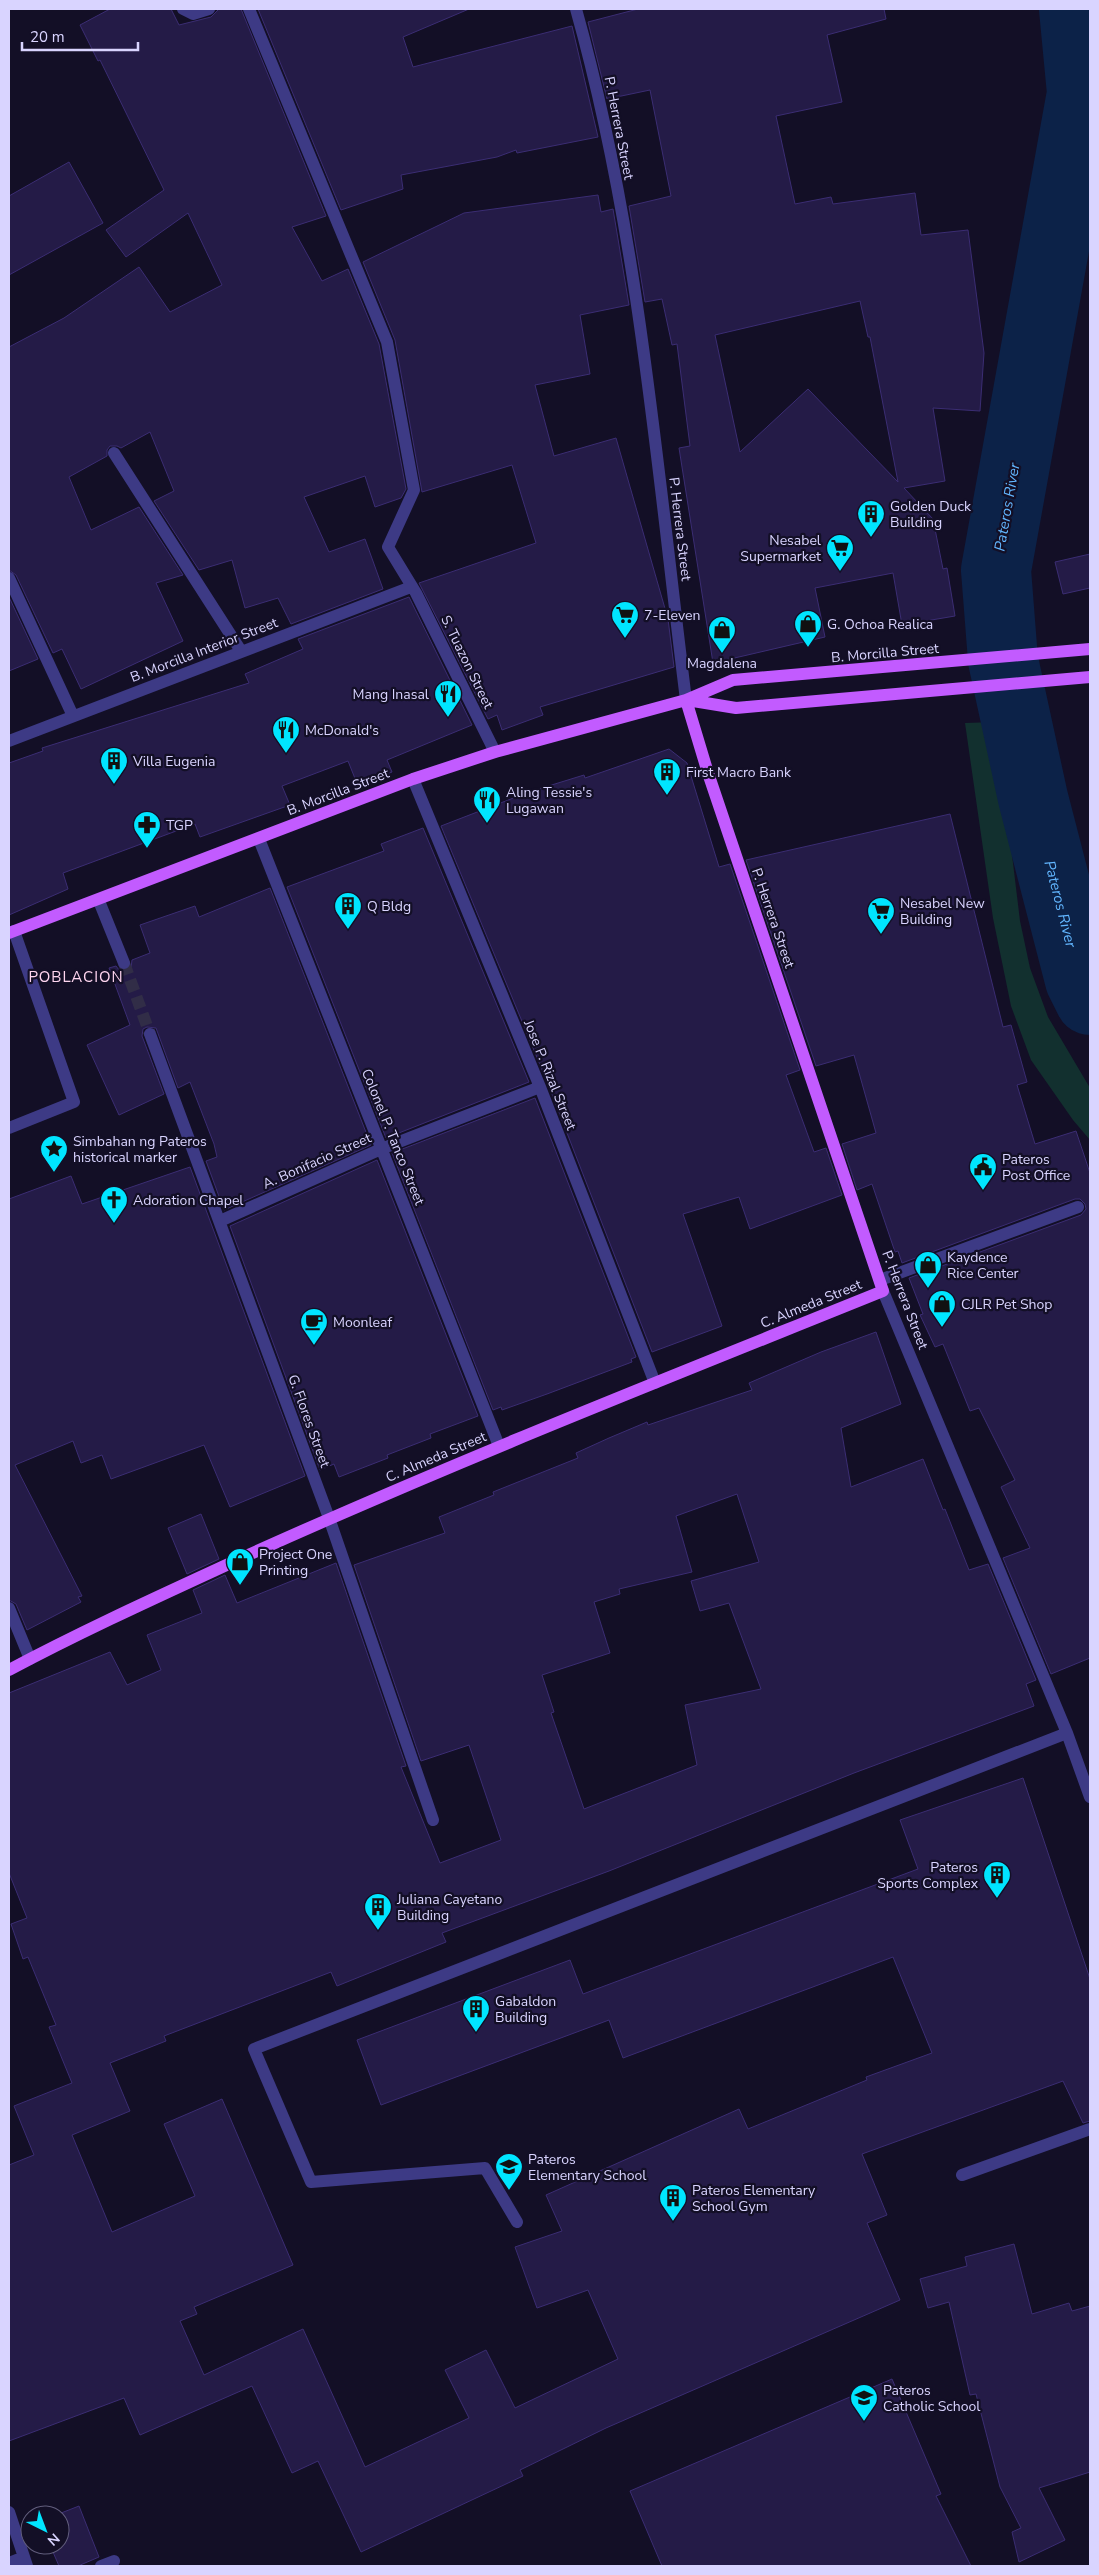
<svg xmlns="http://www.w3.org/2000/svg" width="1099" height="2575" viewBox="0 0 1099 2575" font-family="'Nunito Sans',sans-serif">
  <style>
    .green { fill: #12302f }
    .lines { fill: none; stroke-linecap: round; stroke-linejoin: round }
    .river { stroke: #0c2248; stroke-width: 70 }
    .building { fill: #241b47; stroke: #3b2d73; fill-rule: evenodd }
    .minor-tunnel { stroke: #312d47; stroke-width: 12; stroke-dasharray: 12 6; stroke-linecap: butt }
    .minor { stroke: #3d3a85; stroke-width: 12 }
    .major { stroke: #c25bff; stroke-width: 12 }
    .labels { text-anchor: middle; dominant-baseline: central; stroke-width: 4.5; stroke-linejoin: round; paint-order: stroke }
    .street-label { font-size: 14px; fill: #d9d4ff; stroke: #130f26 }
    .poi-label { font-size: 14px; fill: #d9d4ff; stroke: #130f26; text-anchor: start }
    .water-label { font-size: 15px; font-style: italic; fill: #62b6ff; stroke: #130f26 }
    .neighbourhood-label { font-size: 15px; letter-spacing: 1px; fill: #ffd6f0; stroke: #130f26 }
  </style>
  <rect width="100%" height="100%" fill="#130f26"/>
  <!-- green -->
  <path class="green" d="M996,722L1020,921L1030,968L1048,1017L1090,1088V1140L1073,1120L1031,1060L1011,1006L993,918L965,723Z"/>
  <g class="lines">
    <!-- river -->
    <path class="river" id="s1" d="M1074,9L1082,93L996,570L1003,660L1033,798L1080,980L1090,1000"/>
  </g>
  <!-- building -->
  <path class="building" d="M110,9H171L179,25L211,17L219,9H241L326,216L292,227L322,281L348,269L379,344L406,489L401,498L375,507L365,476L304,497L329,552L365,539L383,589L291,624L278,598L245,608L232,560L199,570L154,501L174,491L150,432L121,448L117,446H110L107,450V456L69,477L91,530L139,507L183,575L156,583L183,641L81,689L62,649L53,653L16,575L9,570V347L64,318L139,267L170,312L222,285L188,213L126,257L106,230L164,190L100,60L98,61L80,25Z
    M258,9H469L403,37L413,67L572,26L598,137L517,153L516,150L497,157L401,175L403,189L341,210Z
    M638,9H884L886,19L827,35L842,102L776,116L795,204L831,197L833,204L915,193L921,235L968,230L984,353L980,411L933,408L945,481L904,488L933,519L943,569L947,568L955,616L902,625L893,573L815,588L825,637L713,663L679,448L690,446L677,344L672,345L662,299L645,302L629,206L671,196L650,90L607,99L588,22ZM860,301L868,337H870L898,482L808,389L740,452L715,335Z
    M69,162L103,223L9,275V196Z
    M598,195L601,212L613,209L629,305L580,315L590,374L535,385L554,456L616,438L668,619L674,667L540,707L543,715L502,730L497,715L488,719L419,583L536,543L512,465L422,492L395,340L363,262L464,213Z
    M1090,554V588L1063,594L1055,562Z
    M9,597L38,659L9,671Z
    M409,597L472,725L387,760L392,772L358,786L348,761L282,786L290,805L200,837L195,824L63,873L68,889L9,915V763L43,751L42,748L249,683L245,674L303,649L298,639Z
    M669,749L687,763L719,867L730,864L800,1070L786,1075L814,1152L826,1148L842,1195L750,1229L739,1197L683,1214L722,1326L652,1352L548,1084L441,826L529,792L584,775L585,778Z
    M950,814L1003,1027L1011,1025L1027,1082L1017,1085L1035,1144L1076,1131L1090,1173V1658L1051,1674L1003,1558L1030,1548L1001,1487L1015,1480L979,1408L970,1411L943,1344L935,1347L920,1315L923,1314L909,1278L1081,1215L1086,1209L1085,1204L1080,1199H1075L902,1263L898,1251L895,1252L872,1184L857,1190L842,1144L876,1133L854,1055L816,1066L746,860Z
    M423,828L529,1082L386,1138L287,887L384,851L381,844Z
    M270,888L371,1145L224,1210L206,1161L217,1157L214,1144L190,1082L178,1088L156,1028L147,1027L143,1029L142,1036L164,1094L119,1115L87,1045L130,1025L109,968L116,966L119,970L127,971L131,968L132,960L150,953L140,925L195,906L199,917Z
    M535,1098L636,1357L631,1359L632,1362L547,1394L502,1410L501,1407L493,1410L392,1153Z
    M377,1160L478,1416L430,1434L431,1438L387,1455L388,1458L339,1477L334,1464L320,1470L230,1226Z
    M190,1167L305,1476L230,1507L204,1445L111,1479L102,1455L81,1463L73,1441L15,1465L82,1596L78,1597L81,1602L27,1630L16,1604L9,1600V1199L71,1176L82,1204Z
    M876,1332L901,1404L841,1428L851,1487L923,1459L943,1510L945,1509L969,1570L988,1564L1036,1680L1026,1684L1034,1706L854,1773L609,1871L442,1933L446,1942L337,1986L331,1972L164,2036L166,2041L110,2063L130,2111L72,2135L112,2232L195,2196L164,2124L222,2099L293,2265L194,2307L197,2314L180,2321L204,2375L303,2329L365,2467L469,2418L445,2370L486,2350L515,2408L618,2359L588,2290L537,2308L515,2247L562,2231L546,2195L739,2109L748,2129L867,2080L866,2077L932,2053L893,1957L623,2058L609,2020L381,2105L357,2040L570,1960L583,1994L918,1869L900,1820L1023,1778L1090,1979V2121L1083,2123L1063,2081L862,2154L887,2215L867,2223L900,2300L606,2428L520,2470L523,2476L361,2552L318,2461L292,2473L252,2386L140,2435L124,2398L9,2441V2165L34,2155L14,2106L72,2083L49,2027L56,2025L28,1957L23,1959L11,1924L27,1918L9,1873V1693L110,1652L127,1685L161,1670L147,1635L202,1613L193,1590L225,1575L237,1603L336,1563L406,1766L401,1767L440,1863L501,1840L469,1745L421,1761L354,1565L445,1533L439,1517L494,1495L493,1492L578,1458L576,1453L609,1438L647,1422L648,1425L752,1390L749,1383L821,1352ZM737,1494L759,1562L691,1581L700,1611L729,1603L761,1689L685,1705L697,1765L584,1809L551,1713L554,1712L542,1675L610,1653L594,1602L620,1594L619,1589L692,1572L676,1516Z
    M201,1514L219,1559L187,1574L168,1528Z
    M1014,2244L1032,2314L1069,2303L1072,2311L1090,2306V2472L1039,2488L1065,2540L1019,2562L1012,2532L1021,2528L1000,2487L976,2394L970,2395L949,2302L928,2308L920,2279L967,2266L965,2257Z
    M892,2379L941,2494L936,2496L971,2566H662L630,2491Z
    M79,2506L99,2557L78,2566H59L50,2545H60V2515H56Z"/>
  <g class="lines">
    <!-- minor-tunnel -->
    <path class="minor-tunnel" d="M124,963L150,1034"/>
    <!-- minor -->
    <path class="minor" d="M183,9L193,14L209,9
      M249,9L387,342L414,490L388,547L416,593L495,752
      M576,9C639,233 657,469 686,700
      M114,453L241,651
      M9,578L73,716
      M9,741L411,587
      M413,779L540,1087L655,1383
      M259,839L499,1446
      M99,901L124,963
      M150,1034L329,1518L433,1820
      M9,1128L74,1102L14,931
      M220,1221L381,1149L540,1087
      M880,1280L1078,1207
      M883,1291L1067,1733L1090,1797
      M9,1608L30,1659
      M962,2175L1090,2129
      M517,2222L485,2168L311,2182L254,2049L1067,1733
      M9,2512L24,2557
      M9,2563L24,2557L27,2566
      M101,2566L114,2561"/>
    <!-- major -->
    <path class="major" d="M687,700L736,708L1090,677
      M9,933L413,779L495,752L686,700L733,680L1090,649
      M9,1670C86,1629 166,1593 246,1556C456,1461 670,1377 883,1291L708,773L686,700"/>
  </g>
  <!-- icons -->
  <defs>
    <symbol id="building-pin" viewBox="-11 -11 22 30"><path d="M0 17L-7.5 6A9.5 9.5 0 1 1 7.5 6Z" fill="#00e5ff" stroke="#130f26"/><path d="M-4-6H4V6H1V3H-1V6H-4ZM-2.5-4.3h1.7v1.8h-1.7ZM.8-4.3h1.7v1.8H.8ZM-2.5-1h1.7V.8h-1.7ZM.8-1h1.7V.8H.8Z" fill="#111"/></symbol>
    <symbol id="supermarket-pin" viewBox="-11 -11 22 30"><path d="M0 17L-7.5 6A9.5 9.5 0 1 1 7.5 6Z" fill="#00e5ff" stroke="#130f26"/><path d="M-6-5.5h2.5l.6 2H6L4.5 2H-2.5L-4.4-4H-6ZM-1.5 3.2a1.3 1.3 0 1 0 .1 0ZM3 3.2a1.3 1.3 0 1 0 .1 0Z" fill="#111"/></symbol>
    <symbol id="shop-pin" viewBox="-11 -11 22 30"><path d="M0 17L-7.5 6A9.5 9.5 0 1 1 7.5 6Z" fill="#00e5ff" stroke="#130f26"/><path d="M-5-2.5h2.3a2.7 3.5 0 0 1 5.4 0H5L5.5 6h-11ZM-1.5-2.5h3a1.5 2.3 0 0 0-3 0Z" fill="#111"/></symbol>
    <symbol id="restaurant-pin" viewBox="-11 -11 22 30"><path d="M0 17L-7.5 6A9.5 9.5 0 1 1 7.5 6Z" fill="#00e5ff" stroke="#130f26"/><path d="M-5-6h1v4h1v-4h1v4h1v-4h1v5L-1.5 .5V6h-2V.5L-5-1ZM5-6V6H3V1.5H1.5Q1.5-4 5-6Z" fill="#111"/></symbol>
    <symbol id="pharmacy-pin" viewBox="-11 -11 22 30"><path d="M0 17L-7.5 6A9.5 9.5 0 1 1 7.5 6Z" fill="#00e5ff" stroke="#130f26"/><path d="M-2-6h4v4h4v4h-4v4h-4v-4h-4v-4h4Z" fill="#111"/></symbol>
    <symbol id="sight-pin" viewBox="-11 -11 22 30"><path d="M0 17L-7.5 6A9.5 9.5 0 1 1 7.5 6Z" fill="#00e5ff" stroke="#130f26"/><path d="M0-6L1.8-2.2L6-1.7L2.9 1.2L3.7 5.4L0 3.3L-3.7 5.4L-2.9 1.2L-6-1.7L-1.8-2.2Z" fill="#111"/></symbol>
    <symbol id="civic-pin" viewBox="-11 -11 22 30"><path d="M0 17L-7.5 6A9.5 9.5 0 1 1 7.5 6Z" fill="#00e5ff" stroke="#130f26"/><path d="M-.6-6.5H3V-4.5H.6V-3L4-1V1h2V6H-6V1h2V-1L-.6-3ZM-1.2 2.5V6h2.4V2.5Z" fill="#111"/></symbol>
    <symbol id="church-pin" viewBox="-11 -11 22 30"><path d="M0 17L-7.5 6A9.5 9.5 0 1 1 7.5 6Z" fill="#00e5ff" stroke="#130f26"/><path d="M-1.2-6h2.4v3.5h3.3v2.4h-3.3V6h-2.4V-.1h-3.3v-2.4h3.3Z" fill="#111"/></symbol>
    <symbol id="cafe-pin" viewBox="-11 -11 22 30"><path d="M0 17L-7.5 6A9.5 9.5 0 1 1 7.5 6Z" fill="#00e5ff" stroke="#130f26"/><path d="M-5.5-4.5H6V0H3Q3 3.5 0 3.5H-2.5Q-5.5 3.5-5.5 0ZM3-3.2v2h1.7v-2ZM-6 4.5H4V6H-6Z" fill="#111"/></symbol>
    <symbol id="school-pin" viewBox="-11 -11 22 30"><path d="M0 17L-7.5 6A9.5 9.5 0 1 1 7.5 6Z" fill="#00e5ff" stroke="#130f26"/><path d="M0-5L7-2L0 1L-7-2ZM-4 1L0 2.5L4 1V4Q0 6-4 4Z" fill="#111"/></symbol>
  </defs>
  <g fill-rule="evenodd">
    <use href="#building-pin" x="855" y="498" width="32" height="43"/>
    <use href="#supermarket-pin" x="824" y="532" width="32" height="43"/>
    <use href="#supermarket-pin" x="609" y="599" width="32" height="43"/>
    <use href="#shop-pin" x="792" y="608" width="32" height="43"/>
    <use href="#shop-pin" x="706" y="614" width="32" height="43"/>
    <use href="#restaurant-pin" x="432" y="678" width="32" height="43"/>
    <use href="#restaurant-pin" x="270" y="714" width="32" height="43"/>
    <use href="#building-pin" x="98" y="745" width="32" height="43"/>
    <use href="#building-pin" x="651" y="756" width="32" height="43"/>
    <use href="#restaurant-pin" x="471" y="784" width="32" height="43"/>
    <use href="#pharmacy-pin" x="131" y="809" width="32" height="43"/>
    <use href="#building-pin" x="332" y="890" width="32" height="43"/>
    <use href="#supermarket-pin" x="865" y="895" width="32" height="43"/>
    <use href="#sight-pin" x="38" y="1133" width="32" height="43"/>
    <use href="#civic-pin" x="967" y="1151" width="32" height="43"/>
    <use href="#church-pin" x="98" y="1184" width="32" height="43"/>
    <use href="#shop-pin" x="912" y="1249" width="32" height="43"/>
    <use href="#shop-pin" x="926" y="1288" width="32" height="43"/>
    <use href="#cafe-pin" x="298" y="1306" width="32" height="43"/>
    <use href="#shop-pin" x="224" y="1546" width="32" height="43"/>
    <use href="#building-pin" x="981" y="1859" width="32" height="43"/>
    <use href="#building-pin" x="362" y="1891" width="32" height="43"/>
    <use href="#building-pin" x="460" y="1993" width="32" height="43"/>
    <use href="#school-pin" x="493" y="2151" width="32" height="43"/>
    <use href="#building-pin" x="657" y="2182" width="32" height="43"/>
    <use href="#school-pin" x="848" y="2382" width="32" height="43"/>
  </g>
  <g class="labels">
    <!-- street labels -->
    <g class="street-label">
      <text transform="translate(619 128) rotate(79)">P. Herrera Street</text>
      <text transform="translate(680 529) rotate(83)">P. Herrera Street</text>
      <text transform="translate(204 650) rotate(-21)">B. Morcilla Interior Street</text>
      <text transform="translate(885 653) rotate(-5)">B. Morcilla Street</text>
      <text transform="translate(467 662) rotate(64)">S. Tuazon Street</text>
      <text transform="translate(338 792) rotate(-21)">B. Morcilla Street</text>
      <text transform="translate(773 918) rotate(71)">P. Herrera Street</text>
      <text transform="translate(550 1075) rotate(68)">Jose P. Rizal Street</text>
      <text transform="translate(393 1137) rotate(68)">Colonel P. Tanco Street</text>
      <text transform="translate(317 1161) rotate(-24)">A. Bonifacio Street</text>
      <text transform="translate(905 1300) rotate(69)">P. Herrera Street</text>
      <text transform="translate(811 1304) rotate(-22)">C. Almeda Street</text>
      <text transform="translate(309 1421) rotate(70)">G. Flores Street</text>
      <text transform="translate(436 1457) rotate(-23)">C. Almeda Street</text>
    </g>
    <!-- poi labels -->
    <g class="poi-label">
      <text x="890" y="506">Golden Duck<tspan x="890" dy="16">Building</tspan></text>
      <text x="821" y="540" text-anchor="end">Nesabel<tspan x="821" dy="16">Supermarket</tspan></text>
      <text x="644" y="615">7-Eleven</text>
      <text x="827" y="624">G. Ochoa Realica</text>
      <text x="722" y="663" text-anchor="middle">Magdalena</text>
      <text x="429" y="694" text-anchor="end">Mang Inasal</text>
      <text x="305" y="730">McDonald's</text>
      <text x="133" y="761">Villa Eugenia</text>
      <text x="686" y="772">First Macro Bank</text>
      <text x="506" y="792">Aling Tessie's<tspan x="506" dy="16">Lugawan</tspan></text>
      <text x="166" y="825">TGP</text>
      <text x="900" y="903">Nesabel New<tspan x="900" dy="16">Building</tspan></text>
      <text x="367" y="906">Q Bldg</text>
      <text x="73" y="1141">Simbahan ng Pateros<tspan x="73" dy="16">historical marker</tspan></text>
      <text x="1002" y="1159">Pateros<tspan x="1002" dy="16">Post Office</tspan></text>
      <text x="133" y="1200">Adoration Chapel</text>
      <text x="947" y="1257">Kaydence<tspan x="947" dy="16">Rice Center</tspan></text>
      <text x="961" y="1304">CJLR Pet Shop</text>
      <text x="333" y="1322">Moonleaf</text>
      <text x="259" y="1554">Project One<tspan x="259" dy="16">Printing</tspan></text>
      <text x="978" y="1867" text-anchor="end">Pateros<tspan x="978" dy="16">Sports Complex</tspan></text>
      <text x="397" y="1899">Juliana Cayetano<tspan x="397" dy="16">Building</tspan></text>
      <text x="495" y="2001">Gabaldon<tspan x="495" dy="16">Building</tspan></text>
      <text x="528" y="2159">Pateros<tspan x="528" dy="16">Elementary School</tspan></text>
      <text x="692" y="2190">Pateros Elementary<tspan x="692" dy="16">School Gym</tspan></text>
      <text x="883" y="2390">Pateros<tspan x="883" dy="16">Catholic School</tspan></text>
    </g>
    <!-- water labels -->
    <g class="water-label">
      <text transform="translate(1007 507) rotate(-80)">Pateros River</text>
      <text stroke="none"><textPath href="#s1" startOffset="910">Pateros River</textPath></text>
    </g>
    <!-- neighbourhood labels -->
    <g class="neighbourhood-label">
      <text x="76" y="977">POBLACION</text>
    </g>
  </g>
  <!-- border -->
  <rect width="1099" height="2575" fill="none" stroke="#d9d4ff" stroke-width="20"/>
  <!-- north arrow -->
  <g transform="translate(45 2530) rotate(138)"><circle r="24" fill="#130f26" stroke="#625e7d"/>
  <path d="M0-4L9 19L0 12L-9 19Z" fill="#00e5ff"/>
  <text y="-8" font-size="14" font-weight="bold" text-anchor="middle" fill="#d9d4ff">N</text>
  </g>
  <!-- scale -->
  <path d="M22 42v8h116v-8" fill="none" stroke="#d9d4ff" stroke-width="2.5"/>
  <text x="30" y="42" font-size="15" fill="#d9d4ff" stroke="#130f26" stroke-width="4" paint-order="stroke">20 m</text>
</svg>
